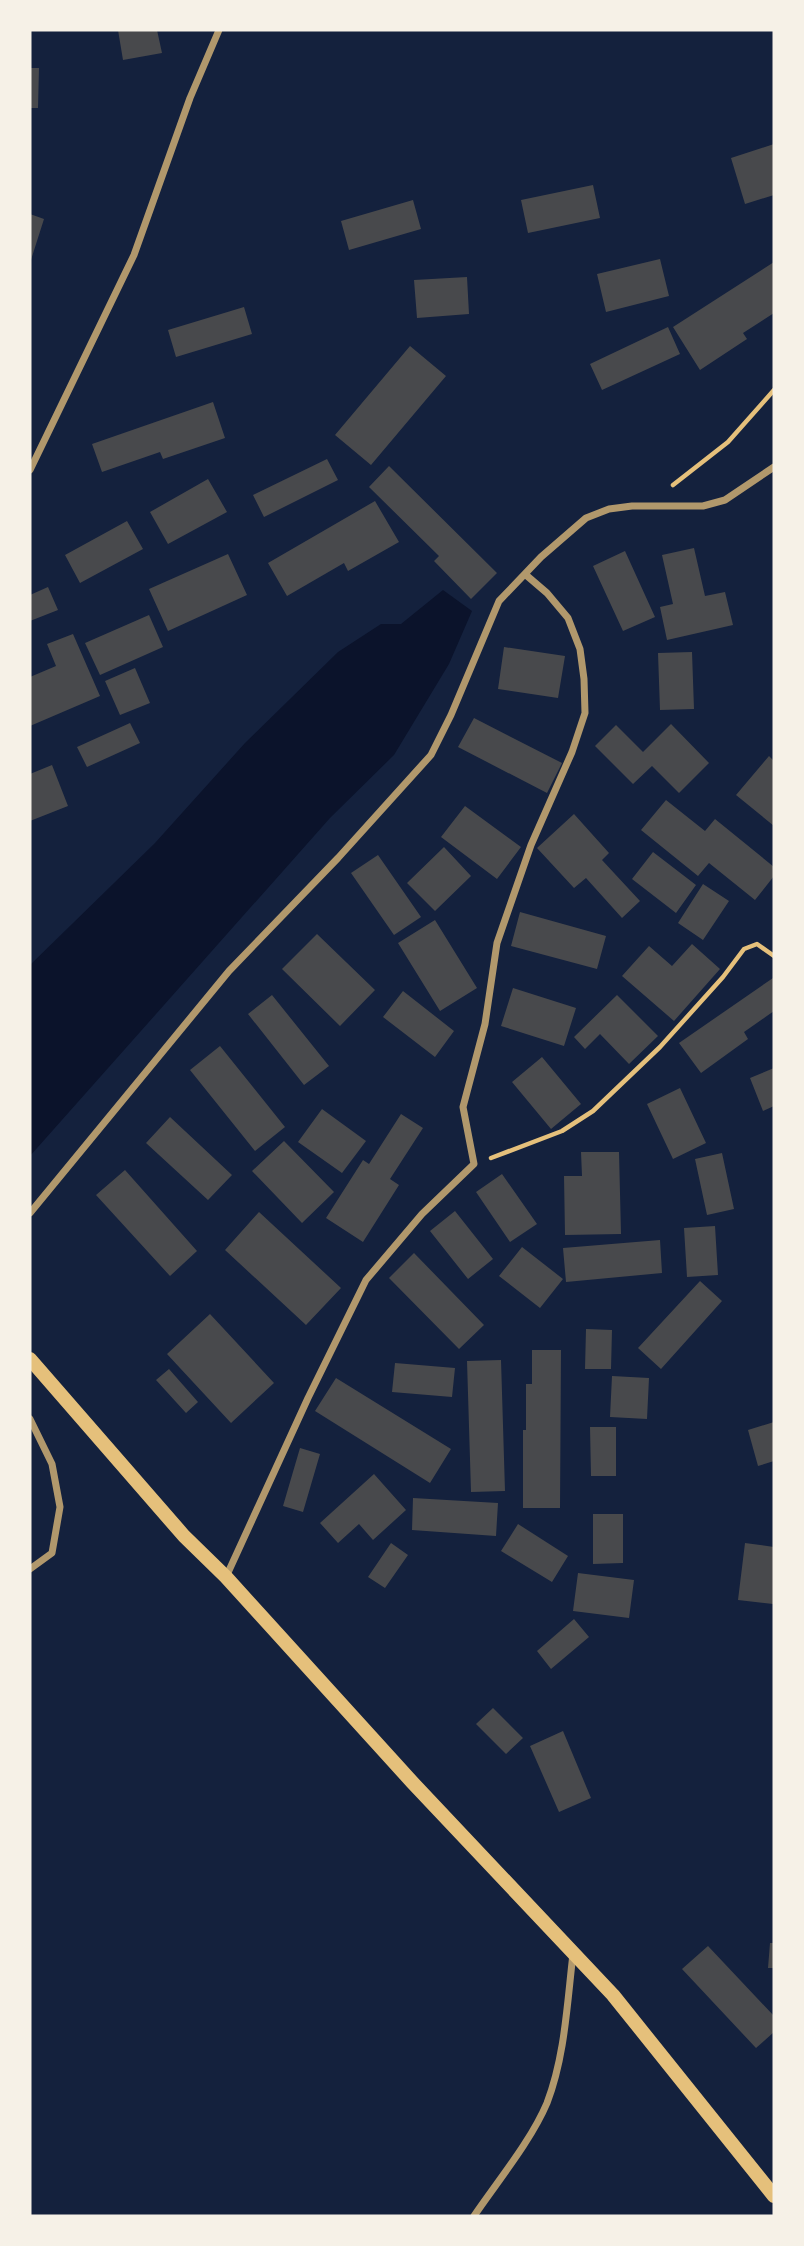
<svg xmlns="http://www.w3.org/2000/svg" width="804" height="2246" viewBox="0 0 804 2246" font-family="Karla,sans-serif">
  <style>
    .water { fill: #0b132b }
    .building { fill: #48494c }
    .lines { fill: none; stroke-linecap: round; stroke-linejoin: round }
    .path { stroke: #e5c07b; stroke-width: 4.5 }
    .minor { stroke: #b1986c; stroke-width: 7 }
    .secondary { stroke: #e5c07b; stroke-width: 14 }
  </style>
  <rect width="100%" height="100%" fill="#14213d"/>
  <!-- water -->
  <path class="water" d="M443,590L472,611L449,664L394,755L330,818L30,1156V965L155,843L245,743L338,652L381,624H401Z"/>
  <!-- building -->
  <path class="building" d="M118,30H157L162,53L123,60Z
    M30,68H39L38,108H30Z
    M774,144V195L745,204L731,158Z
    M593,185L600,218L528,233L521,200Z
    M413,200L421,229L349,250L341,221Z
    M30,214L44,219L30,263Z
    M660,259L669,296L606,312L597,274Z
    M774,262V313L743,333L747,339L700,370L673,327Z
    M467,277L469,314L417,318L414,280Z
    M244,307L252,334L176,357L168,330Z
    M668,327L680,354L602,390L590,364Z
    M410,346L446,376L371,465L335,435Z
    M213,402L225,438L163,459L160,452L102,472L92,444Z
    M327,459L338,480L264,517L253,495Z
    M389,466L497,573L471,599L434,561L439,556L369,487Z
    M208,479L227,512L168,544L150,512Z
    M375,501L399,542L348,571L344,563L287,596L268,563Z
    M127,521L143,549L80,583L65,555Z
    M694,548L705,596L725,592L733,625L667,640L660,607L673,604L662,555Z
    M625,551L655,617L623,631L593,566Z
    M228,554L247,595L168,631L149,589Z
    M48,587L58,610L30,621V595Z
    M149,615L163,647L100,675L85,643Z
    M73,634L100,696L30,726V677L56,666L47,644Z
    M504,647L565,656L558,698L498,689Z
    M692,652L694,709L660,710L658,653Z
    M135,668L150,703L120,715L105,681Z
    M474,718L562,763L547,793L458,747Z
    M130,723L140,743L87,767L77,747Z
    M671,724L709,763L679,793L652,766L633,784L595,746L616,725L643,752Z
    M769,756L774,761V826L736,795Z
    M52,765L68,806L30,821V774Z
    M666,800L705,831L715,819L774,867V876L755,900L709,863L698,876L641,830Z
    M465,806L521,847L497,879L441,837Z
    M574,814L609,853L602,860L640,901L622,918L586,878L574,888L537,848Z
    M444,847L471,876L435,911L407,883Z
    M653,852L696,885L676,913L632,879Z
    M378,855L421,917L394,935L351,873Z
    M703,884L729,901L703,940L678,923Z
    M520,912L606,936L597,969L511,946Z
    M435,920L477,988L440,1011L398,943Z
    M317,934L375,990L340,1026L282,969Z
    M692,944L720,969L674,1021L622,976L649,946L672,966Z
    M773,978L774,1011L744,1032L748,1039L701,1073L679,1043Z
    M513,988L576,1008L564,1046L501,1026Z
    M403,991L454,1031L435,1057L383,1017Z
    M272,995L329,1066L304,1085L248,1014Z
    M617,995L658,1036L629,1064L600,1034L585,1049L574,1037Z
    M220,1046L285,1127L255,1151L190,1070Z
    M542,1057L581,1104L551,1129L512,1082Z
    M774,1068V1106L763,1111L750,1078Z
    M680,1088L706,1143L673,1159L647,1104Z
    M322,1109L366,1141L342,1173L298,1142Z
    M401,1114L423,1128L390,1179L399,1185L363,1242L326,1218L363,1160L369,1164Z
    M170,1117L232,1175L208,1200L146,1143Z
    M284,1141L334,1192L302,1223L252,1171Z
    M581,1152H619L621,1234L565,1235L564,1176H582Z
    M722,1153L734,1209L707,1215L695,1159Z
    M125,1170L197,1251L170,1276L96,1195Z
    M502,1174L537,1224L510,1242L476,1192Z
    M455,1211L493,1259L468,1279L430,1231Z
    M259,1212L341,1288L306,1325L225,1250Z
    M715,1226L718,1275L687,1277L684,1228Z
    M660,1240L662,1273L566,1282L563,1248Z
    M522,1247L563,1279L540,1308L499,1276Z
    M414,1253L484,1325L459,1349L389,1278Z
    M700,1281L722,1301L661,1369L638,1348Z
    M210,1314L274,1383L231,1423L167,1354Z
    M586,1329L612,1330L611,1369H585Z
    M532,1350H561L560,1508H523V1430H526V1384H532Z
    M501,1360L505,1491L471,1492L467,1361Z
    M395,1363L455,1368L452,1397L392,1392Z
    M169,1369L198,1402L186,1413L156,1380Z
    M612,1376L649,1378L647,1419L610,1417Z
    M336,1378L451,1449L430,1483L315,1411Z
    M774,1422V1461L758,1466L748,1430Z
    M590,1427H616V1476H591Z
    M300,1448L320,1454L303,1512L283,1506Z
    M374,1474L406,1510L373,1540L359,1524L338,1543L320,1523Z
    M413,1498L498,1503L496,1536L412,1530Z
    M593,1514H623V1563L593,1564Z
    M518,1524L568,1556L552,1582L501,1551Z
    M391,1543L408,1555L385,1588L368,1577Z
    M745,1543L774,1547L773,1604L738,1600Z
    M578,1573L634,1580L629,1618L573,1611Z
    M574,1619L589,1637L551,1669L537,1651Z
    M493,1708L523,1738L506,1754L476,1724Z
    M563,1731L591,1798L559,1812L530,1746Z
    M770,1943H774V1968H768Z
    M708,1946L774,2016V2032L756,2048L682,1969Z"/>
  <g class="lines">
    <!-- path -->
    <path class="path" d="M673,485L728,442L774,390
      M491,1158L562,1131L593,1111L660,1047L723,977L744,949L757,944L774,956"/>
    <!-- minor -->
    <path class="minor" d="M30,470L134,255L190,98L219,30
      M30,1213L229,971L338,858L431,755L451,715L499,601L541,557L586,518L609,509L632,506H703L725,500L774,467
      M30,1419L52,1464L60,1507L52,1553L30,1569
      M226,1577L308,1398L366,1280L422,1214L474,1164L463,1107L485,1024L497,943L531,845L572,752L585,713L584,679L580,649L568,618L547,593L526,575
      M474,2216C497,2182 531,2141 547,2103C565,2056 567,2004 573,1954"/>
    <!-- secondary -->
    <path class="secondary" d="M30,1359L184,1536L226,1577L412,1782L613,1995L774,2196"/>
  </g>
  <!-- border -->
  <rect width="804" height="2246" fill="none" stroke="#f6f1e7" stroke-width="63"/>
</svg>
